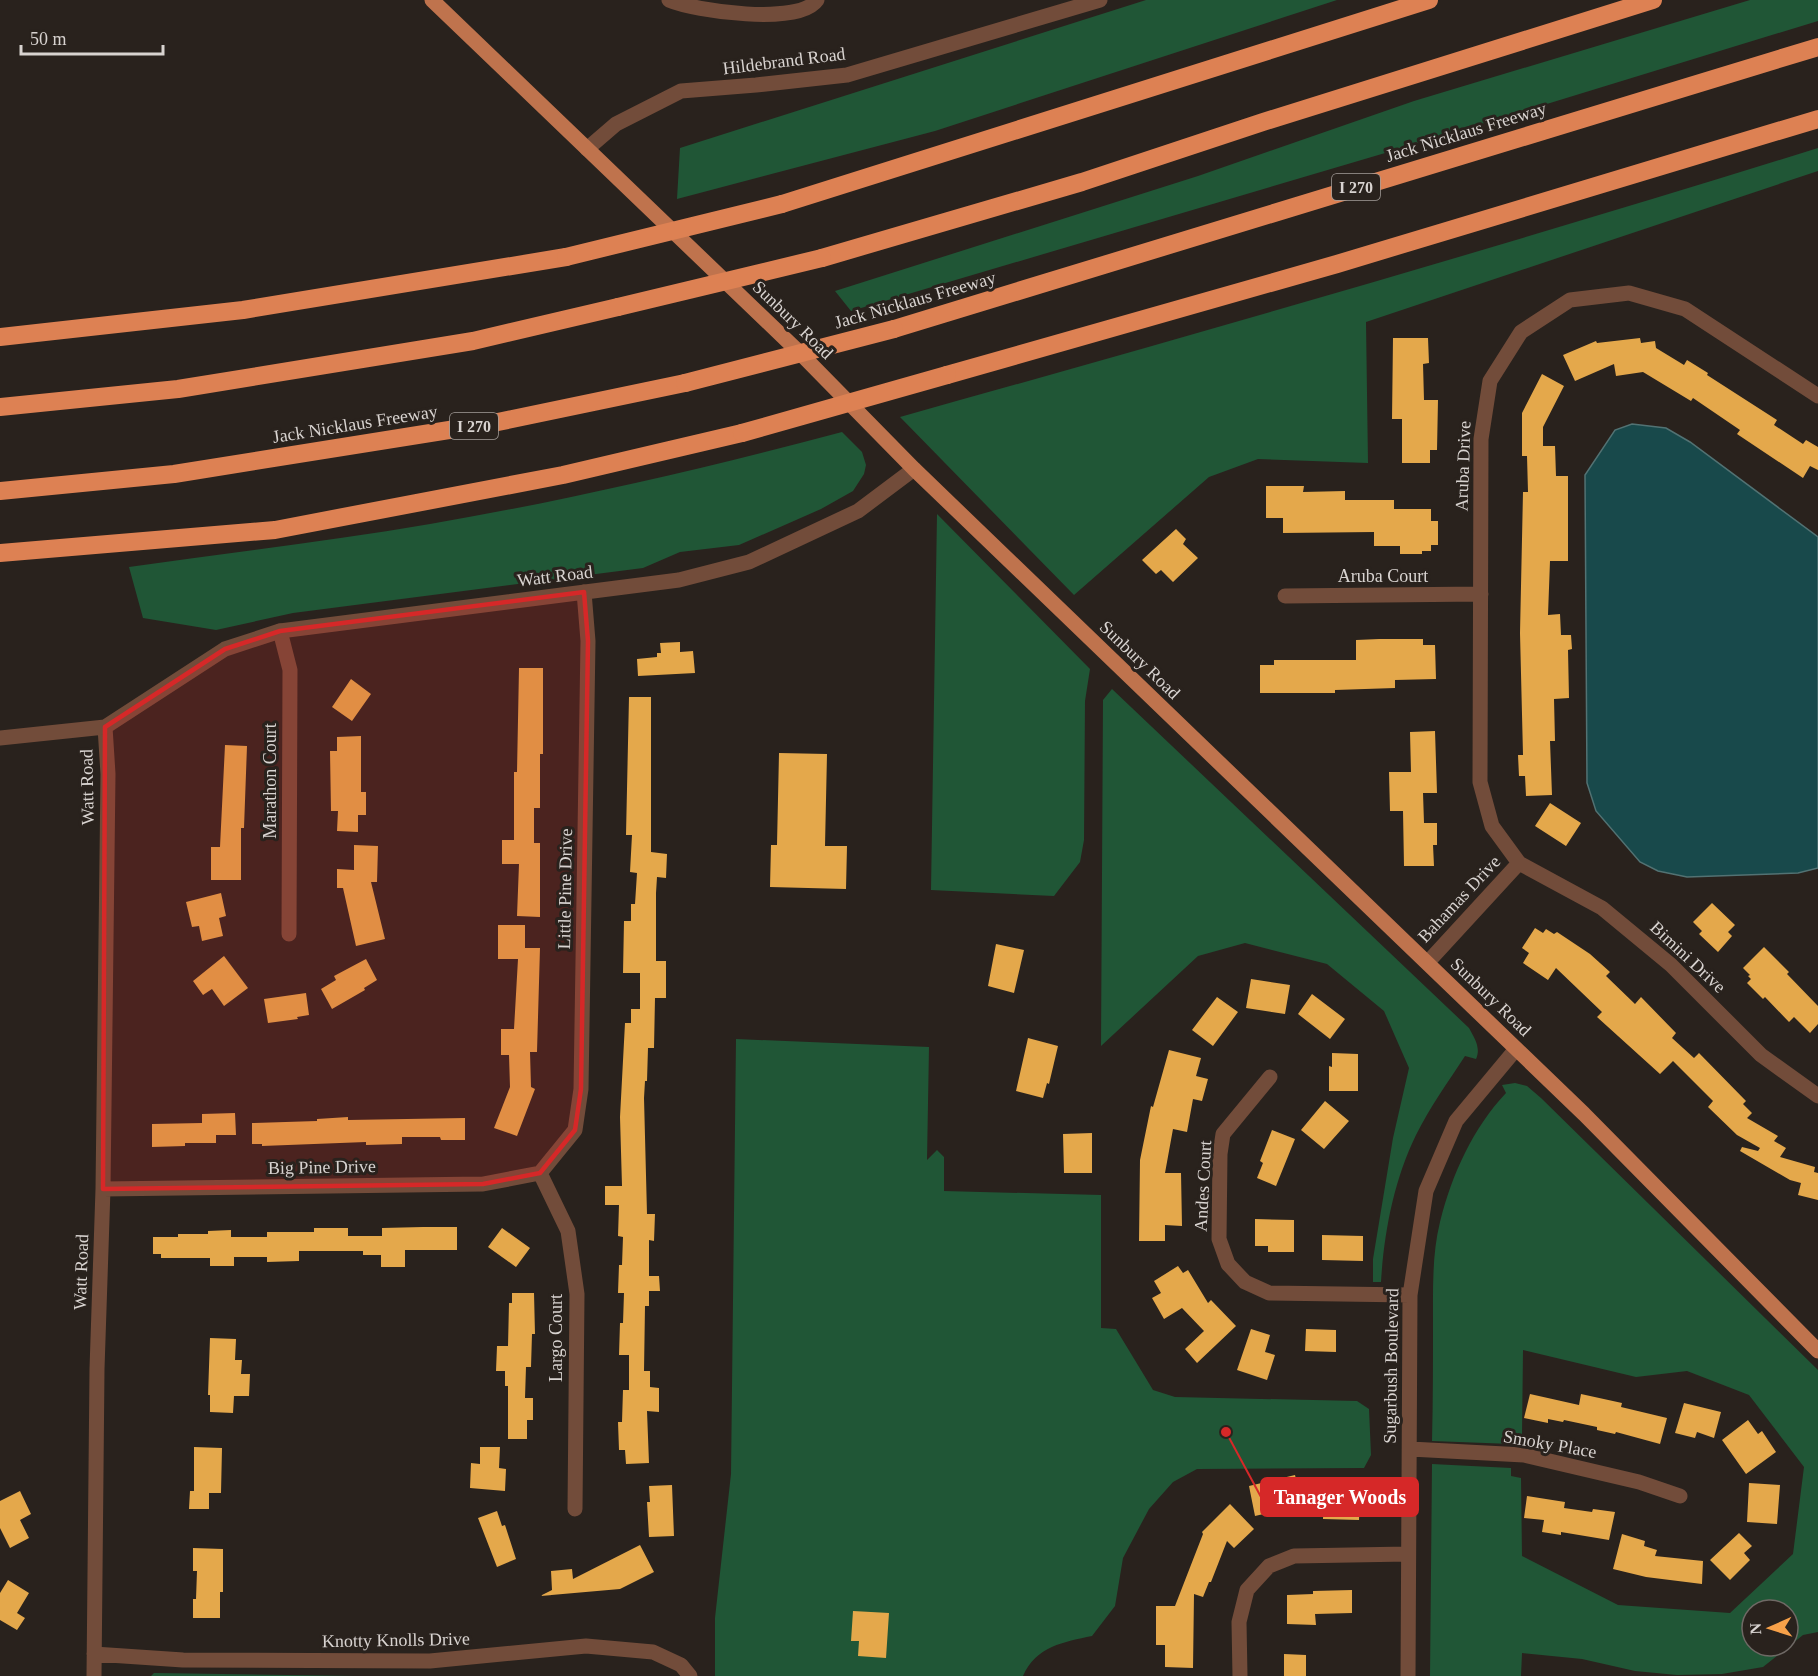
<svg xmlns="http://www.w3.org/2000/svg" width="1818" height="1676" viewBox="0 0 1818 1676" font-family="'Times New Roman',serif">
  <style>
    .green { fill: #205636; fill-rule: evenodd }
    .water { fill: #18494b; stroke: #527273; stroke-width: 1.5 }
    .building { fill: #e4a84b }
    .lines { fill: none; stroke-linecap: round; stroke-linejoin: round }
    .minor { stroke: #724c3a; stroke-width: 15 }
    .tertiary { stroke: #724c3a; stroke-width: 15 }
    .primary { stroke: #bf734d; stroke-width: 15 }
    .motorway { stroke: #dd8153; stroke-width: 18 }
    .motorway-bridge { stroke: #dd8153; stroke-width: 18 }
    .marked { fill: #d62828; fill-opacity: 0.2; stroke: #d62828; stroke-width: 4.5; stroke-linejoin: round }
    .labels { text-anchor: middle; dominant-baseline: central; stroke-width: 6; stroke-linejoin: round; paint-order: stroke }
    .shield { fill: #29221d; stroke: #a49e9a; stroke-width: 1.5 }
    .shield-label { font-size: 16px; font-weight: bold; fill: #d8d3d0 }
    .street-label { font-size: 18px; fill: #d8d3d0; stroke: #29221d }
    .leader { fill: none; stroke: #d62828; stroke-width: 2 }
    .callout-dot { fill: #d62828; stroke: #29221d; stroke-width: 2 }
    .callout { fill: #d62828; stroke: #d62828; stroke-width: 2 }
    .callout-label { font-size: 20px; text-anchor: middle; font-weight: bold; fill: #fff }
  </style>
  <rect width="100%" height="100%" fill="#29221d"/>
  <!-- green -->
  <path class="green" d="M1146,0H1337L935,131L677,199L680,148Z
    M1750,0H1818V21L1419,143L851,311L835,291L1198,176L1414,101Z
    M1818,148V171L1366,322L1368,463L1258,459L1209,477L1074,595L900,417C1207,331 1514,243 1818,148Z
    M842,432L862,452L866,465L864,474L853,491L821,509L739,545L680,552L643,568L293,613L216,630L143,618L129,567C229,553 330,541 430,524C569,500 706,468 842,432Z
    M937,514L1090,669L1085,701L1084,840L1080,862L1054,896L931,890Z
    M1112,689L1469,1028C1475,1039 1481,1048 1476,1059L1465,1056C1448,1082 1430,1107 1416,1135C1394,1180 1384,1232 1381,1282H1373V1259L1393,1138L1409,1068L1384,1011L1327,964L1245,943L1198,956L1101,1046L1103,700Z
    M736,1039L929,1047L927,1160L937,1150L944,1157V1191L1101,1195V1328L1116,1329L1153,1390L1175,1397L1357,1401L1369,1409L1371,1455L1364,1468L1197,1469L1173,1482L1149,1509L1123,1558L1115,1606L1092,1636C1064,1642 1036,1646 1023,1676H715V1618L731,1474Z
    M1515,1083L1527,1086L1541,1098L1818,1370V1632L1803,1635L1763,1667L1722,1674L1677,1675L1635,1671L1582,1659L1522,1653L1521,1676H1430L1432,1464L1511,1468V1476L1521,1478L1522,1556L1618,1605L1730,1613L1793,1554L1804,1467L1749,1395L1687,1371L1636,1377L1523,1350L1522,1435H1512V1444L1432,1441C1433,1401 1433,1362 1433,1322C1433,1289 1432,1254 1440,1222C1452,1174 1473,1128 1506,1093L1502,1085ZM1752,1610H1788V1646H1752Z
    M154,1673L357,1676H151Z"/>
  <!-- water -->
  <path class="water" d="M1632,424L1666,428L1690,442L1818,537V868L1798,873L1687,877L1658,871L1640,862L1596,811L1587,783L1585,475L1615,430Z"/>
  <!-- building -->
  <path class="building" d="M1393,338H1428L1429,363L1423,364L1424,400H1438L1437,450H1430V463H1402V419H1392Z
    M1640,338L1641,343L1655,341L1656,348L1684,365L1687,360L1708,373L1707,375L1777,420L1774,425L1803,444L1806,440L1818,447V470L1810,466L1803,478L1737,434L1740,430L1693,398L1691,401L1643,372L1616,376L1614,364L1575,381L1563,355L1596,341L1597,343Z
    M1542,374L1564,386L1543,427V446H1555L1556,476H1568V561H1550L1548,615L1560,614L1561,635H1571L1572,649L1568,650L1569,698L1554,699L1555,741H1550L1552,795L1526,796L1525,776H1519L1518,755H1523L1520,633L1523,492H1528L1527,456H1522V413Z
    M1266,486H1304L1303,492L1345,491V500H1394V509H1431V521H1438V545H1431V551H1422V554H1400V546H1374V532L1283,533V518H1266Z
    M1176,529L1186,539L1183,544L1198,558L1173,582L1161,570L1156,574L1142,560Z
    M1379,639H1423V645H1435L1436,679L1395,680V688L1335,690V693H1260V665H1274V660H1356V640Z
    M680,642V652L693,651L695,673L638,676L637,659L657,657V653H661L660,643Z
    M519,668H543V754H540V808H534V843H540V917L517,916L519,864H502V840H514V772H517Z
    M351,679L371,694L352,721L332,707Z
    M629,697H651V852L667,854L666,878L657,877L656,893V961H666V998H655L654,1048H648L647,1081H645L644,1098L647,1214H655L654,1241L649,1240V1276H659L660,1291H649V1306H645L644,1371H650V1387L659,1388V1412L647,1411L649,1463L626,1464L625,1450H619L618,1422H622L623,1390H629V1355H619L620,1323H623L624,1293H618L619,1265H622L623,1237L618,1236L619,1205H605V1186H622L620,1117L625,1023H631V1009H640V973H623L624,921H631V904H635L637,873L630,872L632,835H626Z
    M1435,731L1437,793H1423L1424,823H1437V845H1433L1434,866H1404L1403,811H1390L1389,772H1411L1410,732Z
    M361,736V792H366V815H358V832L337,831L338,811H331L330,751H337V737Z
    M225,745L247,746L244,828H241V880H211V847H220Z
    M779,753L827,754L825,846H847L846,889L770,887L771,845H777Z
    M1550,803L1581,823L1566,846L1535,826Z
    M354,845L378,846L377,882H371L385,939L356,946L343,888H337V869L354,870Z
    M221,893L226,916L219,918L223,936L202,941L199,926L192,927L186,902Z
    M1712,903L1735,925L1728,932L1732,936L1718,952L1699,934L1702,931L1693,922Z
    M498,925H525V948H540L537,1052H530L531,1087L535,1089L517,1136L494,1128L510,1087L509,1055H501V1029H514L518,959H498Z
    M1535,928L1543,933L1546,929L1554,934L1557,932L1590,954L1610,972L1606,976L1635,1004L1641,997L1676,1033L1672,1038L1694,1058L1699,1053L1746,1101L1743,1104L1752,1113L1747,1118L1778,1136L1774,1141L1786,1148L1780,1157L1815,1167L1814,1172L1818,1173V1200L1798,1195L1801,1183L1790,1180L1740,1151L1742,1147L1758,1151L1760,1148L1737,1135L1708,1107L1713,1101L1673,1061L1660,1074L1597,1017L1602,1012L1556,968L1548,980L1523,963L1529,953L1522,948Z
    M996,944L1024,950L1014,993L988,986Z
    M1764,947L1789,972L1787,974L1818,1006V1024L1810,1033L1794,1017L1789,1022L1765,997L1763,999L1747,983L1751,979L1748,976L1750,975L1743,968Z
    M224,956L248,988L224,1006L212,989L203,995L193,981Z
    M366,959L377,980L364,988L365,990L332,1009L321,989L336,980L334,976Z
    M1251,979L1290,985L1285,1014L1246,1008Z
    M306,993L309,1015L297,1017L298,1019L268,1023L264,999Z
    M1312,994L1345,1019L1330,1039L1298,1014Z
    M1217,997L1238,1012L1213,1046L1192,1030Z
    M1028,1038L1058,1046L1049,1084L1047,1083L1043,1098L1016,1091Z
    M1169,1050L1201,1058L1196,1076L1208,1079L1202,1101L1193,1099L1187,1132L1173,1129L1165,1173H1181L1182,1226L1165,1225V1241H1139L1140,1160L1151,1106L1153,1107Z
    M1332,1053L1358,1054V1091H1329V1066L1332,1067Z
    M1325,1101L1349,1121L1324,1149L1301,1130Z
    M235,1113L236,1135H216V1143H185V1146L152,1147V1124L202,1123V1114Z
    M348,1117V1120L465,1118V1140H441L440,1137H402V1144L366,1145V1142L262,1146V1144H252V1123L317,1121V1119Z
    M1272,1130L1295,1139L1276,1186L1257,1178L1263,1163L1260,1161Z
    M1092,1133V1173H1064L1063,1134Z
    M1255,1219L1294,1220V1252H1268V1246H1255Z
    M423,1227H457V1250H405V1267H381V1255H363V1251H299V1261L267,1262V1257H234V1266H210V1258H161V1254H153V1237H178V1234H208V1231L231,1230V1237H267V1232H314V1228H348V1236H382V1228Z
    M502,1228L530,1248L516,1267L488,1247Z
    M1322,1235L1363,1236V1261L1322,1260Z
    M1178,1266L1183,1273L1188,1270L1208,1303L1211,1300L1236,1326L1197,1363L1185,1349L1204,1331L1182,1308L1164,1319L1152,1298L1161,1293L1154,1281Z
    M512,1293H534L535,1334H532L531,1367H526L525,1398H533V1420H527V1439H508V1386H505V1371H496L497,1346H508L509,1303H512Z
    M1251,1329L1270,1335L1265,1352L1275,1355L1267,1380L1237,1370Z
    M1306,1329L1336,1330V1352L1305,1351Z
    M210,1338L236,1339L235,1360H242L241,1374H250L249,1396H234L233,1413L210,1412V1395H208Z
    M1530,1394L1579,1405L1581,1394L1622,1403L1621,1407L1667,1418L1660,1444L1616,1432L1615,1434L1597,1430V1427L1564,1420L1563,1422L1548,1419V1423L1524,1418Z
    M1684,1403L1721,1412L1714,1438L1697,1432L1695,1438L1675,1433Z
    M1748,1420L1758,1434L1762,1431L1776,1452L1746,1474L1722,1440Z
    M194,1447L222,1448L221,1493H209V1509H189L190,1491H194Z
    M480,1447H500L499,1468L506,1469L505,1491L470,1488L471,1463L480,1464Z
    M1295,1475L1301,1500L1283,1504L1285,1509L1255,1516L1249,1486Z
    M1749,1483L1780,1485L1777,1524L1747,1522Z
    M672,1485L674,1536L649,1537L647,1502H650L649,1486Z
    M20,1491L31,1514L20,1520L29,1538L10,1548L0,1528V1501Z
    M1324,1494L1360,1495L1359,1520L1323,1519Z
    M1527,1496L1565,1502L1564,1508L1592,1512L1593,1509L1615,1512L1609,1540L1561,1532V1535L1542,1532L1544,1520L1524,1518Z
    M1230,1504L1254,1529L1234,1548L1227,1541L1211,1582H1209L1203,1597L1194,1594L1193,1668L1165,1667V1645H1156V1606H1175L1203,1534L1202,1532Z
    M497,1511L502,1526L505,1525L516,1559L497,1567L478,1518Z
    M1739,1533L1752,1546L1744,1553L1750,1560L1730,1580L1710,1560Z
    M1622,1534L1645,1541L1644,1546L1657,1550L1655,1556L1703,1561L1702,1584L1646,1577L1613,1569Z
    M640,1545L654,1572L620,1589L540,1596L552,1590L551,1571L572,1569L573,1579Z
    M193,1548L223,1549V1592H220V1618H193V1599H196L197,1571H193Z
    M8,1580L29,1593L17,1613L25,1618L17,1630L0,1620V1593Z
    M1352,1590V1613L1315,1614L1316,1625L1287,1624V1595L1313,1594V1591Z
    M853,1611L889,1613L886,1658L858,1656L859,1641H851Z
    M1284,1654L1306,1655V1676H1284Z"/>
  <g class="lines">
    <!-- minor -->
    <path class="minor" d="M669,0C695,11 799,26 817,0
      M587,149L616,124L681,91L756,85L847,75L1100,0
      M1818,396L1685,309L1629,293L1570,300L1521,332L1490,381L1481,439L1480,782L1492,826L1519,863L1602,908L1671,965L1761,1055L1818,1096
      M1285,596L1481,594
      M280,631L290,670L289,934
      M1428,962L1519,863
      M1270,1077L1223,1134L1220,1154L1219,1239L1228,1264L1245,1282L1269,1293L1410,1295
      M540,1173L575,1130L581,1089L588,641L584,592
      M540,1173L568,1231L577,1294L575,1509
      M103,1189L483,1184L540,1173
      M1410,1449L1524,1455L1639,1482L1680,1496
      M94,1654L183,1660L430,1661L586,1646L653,1652L681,1665L690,1676
      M94,1676L97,1369L103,1189L108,774L105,727
      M1240,1676L1239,1622L1247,1590L1269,1566L1294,1556L1408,1554
      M1408,1676L1410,1295L1426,1191L1456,1121L1516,1049"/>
    <!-- tertiary -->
    <path class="tertiary" d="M0,738L105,727L225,649L280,631L679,580L749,562L858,511L914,469"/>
    <!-- primary -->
    <path class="primary" d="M432,0L803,356L914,469L1584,1114L1818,1351"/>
    <!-- motorway -->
    <path class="motorway" d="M782,204L1429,0
      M822,258L1082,182L1263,122L1653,0
      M894,329L1818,47
      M0,337L243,310L566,257
      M947,375L1337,264L1818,119
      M0,407L178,389L473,341L618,307
      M0,491L174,474L493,423L685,383
      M0,553L275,530L563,475L742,433"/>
    <!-- motorway-bridge -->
    <path class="motorway-bridge" d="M566,257L782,204
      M618,307L822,258
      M685,383L894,329
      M742,433L947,375"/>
  </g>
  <!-- marked area -->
  <path class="marked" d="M584,592L588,641L581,1089L575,1130L540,1173L483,1184L103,1189L105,727L225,649L280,631Z"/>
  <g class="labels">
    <!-- shield labels -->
    <g class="shield">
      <rect x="1332" y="174" width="48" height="26" rx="4.5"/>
      <rect x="450" y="413" width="48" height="26" rx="4.5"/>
    </g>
    <g class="shield-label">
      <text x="1356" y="187">I 270</text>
      <text x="474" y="426">I 270</text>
    </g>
    <!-- street labels -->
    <g class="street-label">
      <text transform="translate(784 61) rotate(-7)">Hildebrand Road</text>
      <text transform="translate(1466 132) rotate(-17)">Jack Nicklaus Freeway</text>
      <text transform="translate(915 300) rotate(-16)">Jack Nicklaus Freeway</text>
      <text transform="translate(793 320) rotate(44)">Sunbury Road</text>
      <text transform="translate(355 424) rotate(-9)">Jack Nicklaus Freeway</text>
      <text transform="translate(1463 466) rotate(-88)">Aruba Drive</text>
      <text transform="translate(555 576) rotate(-7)">Watt Road</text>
      <text x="1383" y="576">Aruba Court</text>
      <text transform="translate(1140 660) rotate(44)">Sunbury Road</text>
      <text transform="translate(270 781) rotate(-90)">Marathon Court</text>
      <text transform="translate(87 787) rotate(-91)">Watt Road</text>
      <text transform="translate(565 889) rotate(-89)">Little Pine Drive</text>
      <text transform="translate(1459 899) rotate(-47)">Bahamas Drive</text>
      <text transform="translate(1688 957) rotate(43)">Bimini Drive</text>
      <text transform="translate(1491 997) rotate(44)">Sunbury Road</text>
      <text transform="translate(322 1167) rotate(-1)">Big Pine Drive</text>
      <text transform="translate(1203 1186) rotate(-87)">Andes Court</text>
      <text transform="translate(81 1272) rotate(-88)">Watt Road</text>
      <text transform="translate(556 1338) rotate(-90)">Largo Court</text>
      <text transform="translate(1391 1366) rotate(-89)">Sugarbush Boulevard</text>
      <text transform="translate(1550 1444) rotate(10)">Smoky Place</text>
      <text transform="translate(396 1640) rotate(-1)">Knotty Knolls Drive</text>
    </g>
  </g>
  <!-- callouts -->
  <path class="leader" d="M1226 1432L1261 1497"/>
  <circle class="callout-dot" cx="1226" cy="1432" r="6"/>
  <rect class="callout" x="1261" y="1478" width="157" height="38" rx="6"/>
  <g class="callout-label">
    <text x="1340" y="1504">Tanager Woods</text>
  </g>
  <!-- north arrow -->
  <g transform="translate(1770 1628) rotate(267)"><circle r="28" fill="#29221d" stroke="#6f6965" stroke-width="1.5"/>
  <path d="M0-4.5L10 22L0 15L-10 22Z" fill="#f7a149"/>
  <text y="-9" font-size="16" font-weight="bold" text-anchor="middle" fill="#d8d3d0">N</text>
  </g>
  <!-- scale -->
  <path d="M21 45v9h142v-9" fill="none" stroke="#d8d3d0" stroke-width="3"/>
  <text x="30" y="45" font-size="18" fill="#d8d3d0" stroke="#29221d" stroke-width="4.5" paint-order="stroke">50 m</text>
</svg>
